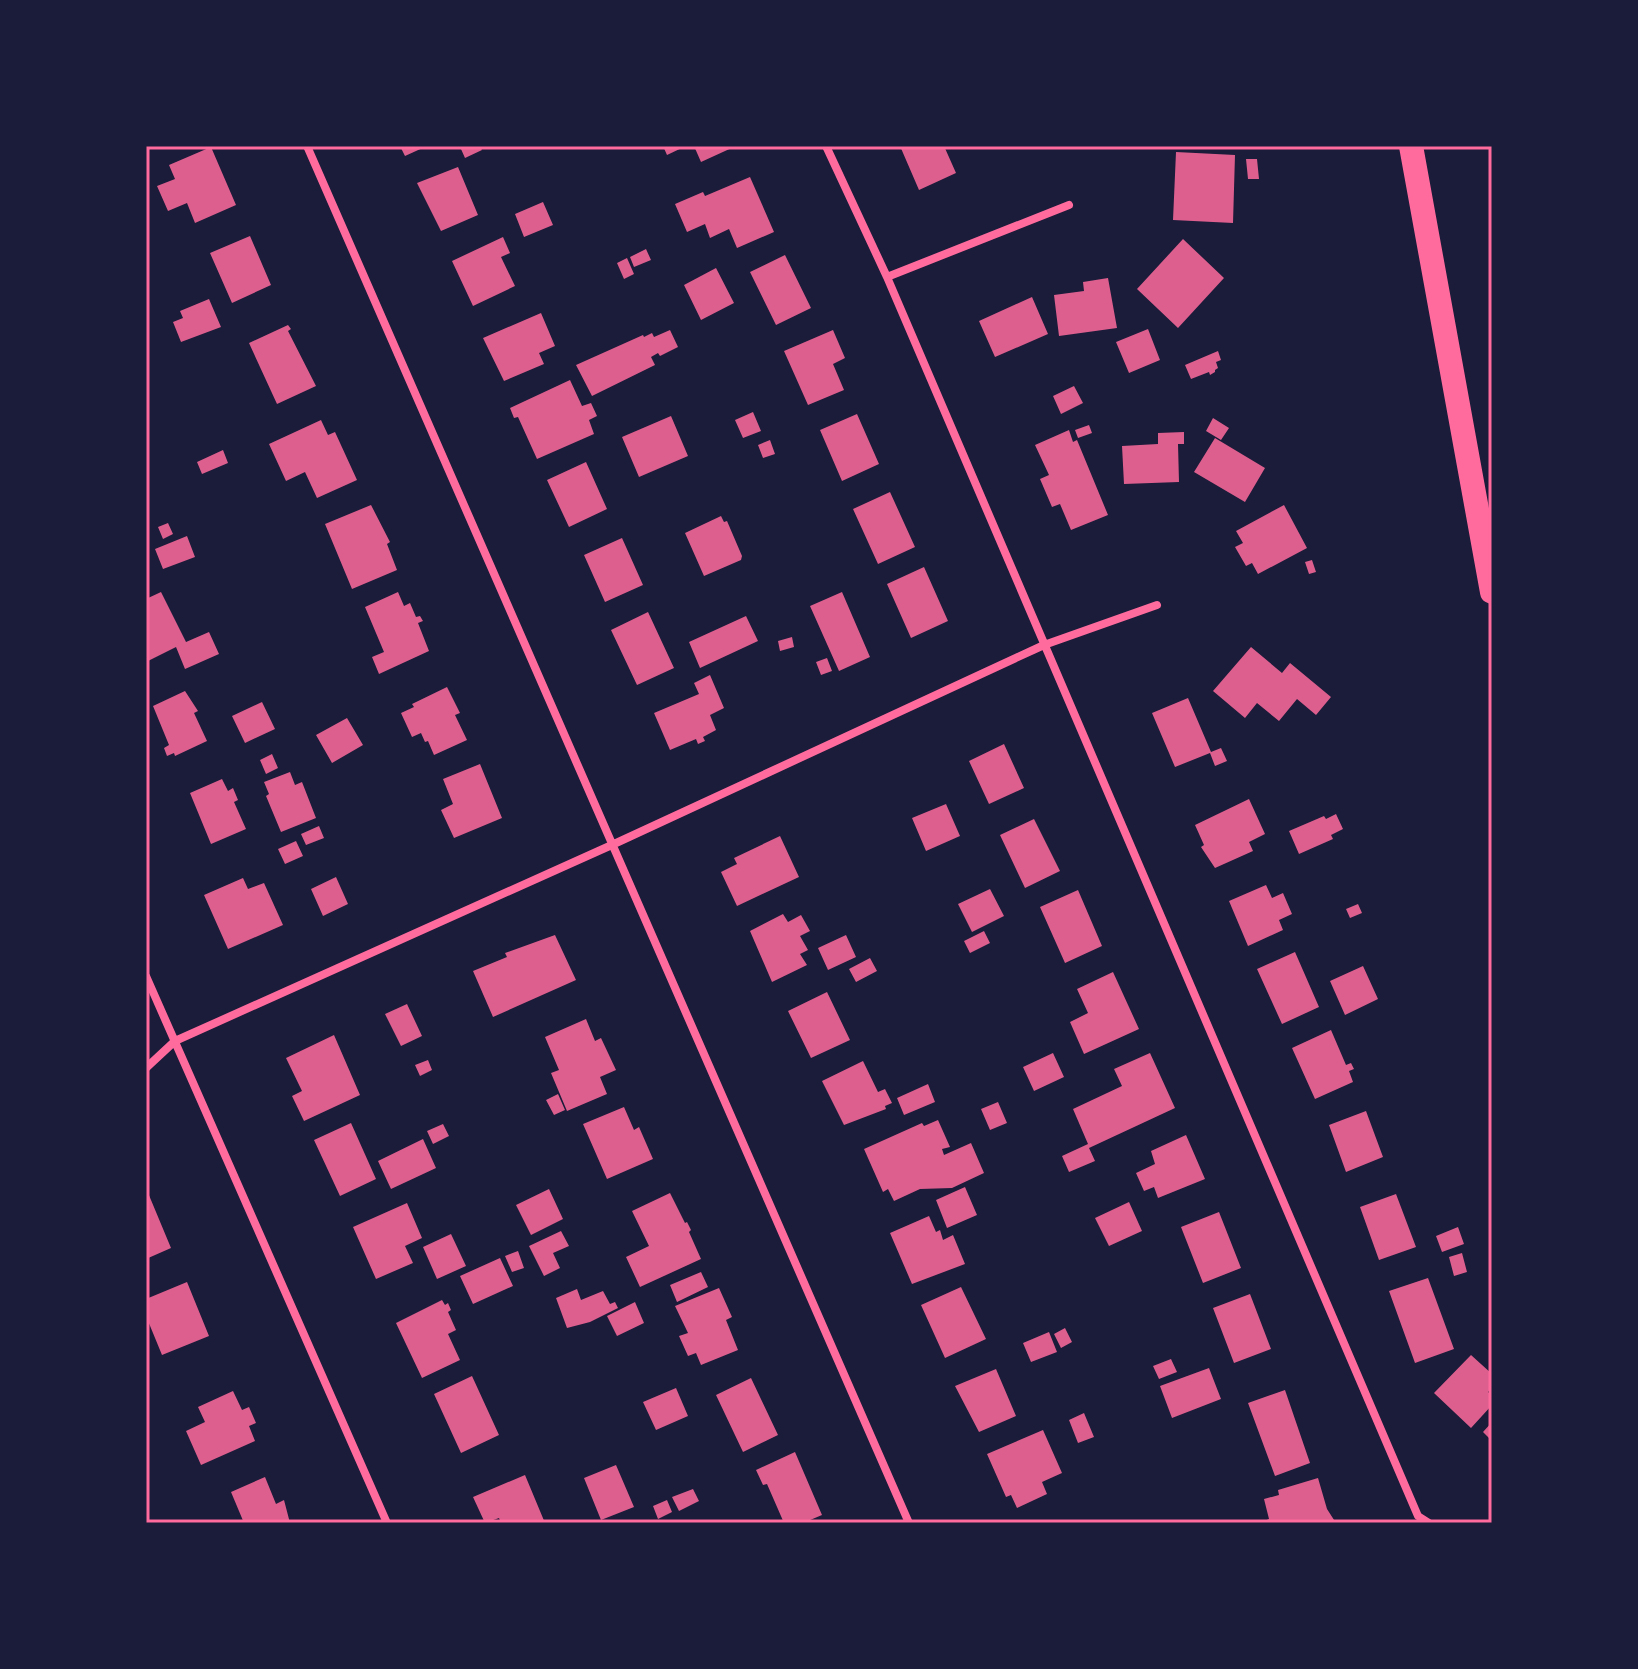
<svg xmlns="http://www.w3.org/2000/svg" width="1638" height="1669" viewBox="0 0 1638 1669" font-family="'Nunito Sans',sans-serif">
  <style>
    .building { fill: #dd5f8e }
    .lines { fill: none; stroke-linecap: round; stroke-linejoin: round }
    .minor { stroke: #ff6b9d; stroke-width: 8 }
    .motorway { stroke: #ff6b9d; stroke-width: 24 }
    .neatline { fill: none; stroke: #ff6b9d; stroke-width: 3 }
  </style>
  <rect width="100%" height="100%" fill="#1b1b3a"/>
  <!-- building -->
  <path class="building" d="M400,146H427L405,156Z
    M466,146H479L482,150L465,158L461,149Z
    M663,146H686L667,155Z
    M694,146H736L701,162Z
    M900,146H944L956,173L919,190Z
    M211,147L236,205L195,223L187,203L168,211L157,186L175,179L169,165Z
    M1176,152L1235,155L1233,223L1173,220Z
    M1246,159H1257L1259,179H1248Z
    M458,167L478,215L441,231L417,183Z
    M750,177L774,232L737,248L729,229L710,238L705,224L687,232L675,204L703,192L705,196Z
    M543,202L553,225L524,237L515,214Z
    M250,236L271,285L232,303L210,253Z
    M503,237L510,253L501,257L515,286L473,306L452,261Z
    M1183,239L1224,278L1178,328L1137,289Z
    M646,249L651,260L634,267L630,257Z
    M785,255L811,308L776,325L750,272Z
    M627,258L634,274L624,279L617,263Z
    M716,268L734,303L701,320L684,285Z
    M1108,278L1117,328L1059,336L1054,295L1084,291L1083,282Z
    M1032,297L1048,334L995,357L979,321Z
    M209,299L221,327L181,342L173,322L183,318L180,311Z
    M541,313L555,346L539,353L544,364L504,381L483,338Z
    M288,325L291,329L288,331L316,386L277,404L249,343Z
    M1148,329L1160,360L1129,373L1116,342Z
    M670,330L678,347L660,356L658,353L651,357L655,365L592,396L576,365L643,335L644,337L652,333L654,337Z
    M833,330L845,358L833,364L844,390L808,405L784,351Z
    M1218,351L1221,360L1216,362L1218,368L1215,370V372L1210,375L1209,372L1191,379L1185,365Z
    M570,380L582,406L591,403L597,416L589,420L594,434L537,459L518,417L514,418L510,408Z
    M1074,386L1083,403L1061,414L1053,396Z
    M753,412L761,431L743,438L735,420Z
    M857,414L879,464L842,481L820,430Z
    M671,416L688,456L639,477L622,437Z
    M1213,418L1229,428L1221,440L1206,431Z
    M321,420L328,435L335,432L357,480L317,498L305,472L286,481L269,444Z
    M1089,425L1092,433L1078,438L1075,430Z
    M1069,430L1073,442L1077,440L1108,515L1071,530L1060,504L1052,507L1040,479L1049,475L1035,445Z
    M1184,432V444H1178L1179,482L1124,484L1122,446L1158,444V433Z
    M1215,438L1265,468L1245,502L1194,472Z
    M770,440L775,454L763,458L758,445Z
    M223,450L228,463L202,474L197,462Z
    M586,462L607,509L569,527L547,480Z
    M890,492L915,547L878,564L853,509Z
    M371,505L390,542L387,544L397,570L352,589L325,524Z
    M1284,505L1307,548L1258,574L1252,563L1246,566L1235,547L1243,543L1236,531Z
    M721,516L724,522L727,521L742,556L741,560L704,576L685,533Z
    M168,523L173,534L163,539L158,527Z
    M187,536L195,557L163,569L155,549Z
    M622,538L643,585L605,602L584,555Z
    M1312,560L1316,572L1309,574L1305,562Z
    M924,567L948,621L911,638L887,584Z
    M161,592L186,642L209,632L219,654L185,669L176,647L146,662V599Z
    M398,592L404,606L410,603L416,617L420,616L423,621L418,623L429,651L379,674L372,657L384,652L365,607Z
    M842,592L870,657L839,671L810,606Z
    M648,612L674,668L637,685L611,630Z
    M746,616L758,641L700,668L689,642Z
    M792,637L794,647L780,651L778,641Z
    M1251,647L1282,673L1290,663L1331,697L1316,715L1297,699L1279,721L1257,703L1245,718L1213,691Z
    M827,658L832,671L821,675L816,662Z
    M710,675L724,708L710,715L716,730L703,737L705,741L698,744L696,739L670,750L654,713L699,694L694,683Z
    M447,687L460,713L455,715L467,740L434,755L428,741L425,742L421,733L412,737L401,713L414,707L412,704Z
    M185,691L198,711L194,713L207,741L175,756L174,753L167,756L164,748L169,745L153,706Z
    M1188,698L1211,752L1221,748L1227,761L1215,766L1210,753L1175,767L1152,713Z
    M262,702L275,729L245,743L232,716Z
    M347,718L363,745L332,763L316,735Z
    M1004,744L1024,788L989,804L969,761Z
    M272,754L278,768L266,774L260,760Z
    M480,764L502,818L454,838L441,810L453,804L443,779Z
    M290,772L295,785L302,782L316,818L281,832L266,796L269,794L264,782Z
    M222,779L228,791L233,788L238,800L234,802L246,829L211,844L190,793Z
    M1249,799L1265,834L1249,842L1253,851L1215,868L1201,847L1204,845L1195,825Z
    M946,804L960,836L926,851L912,818Z
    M1336,814L1343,829L1331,835L1333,839L1299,854L1289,831L1324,816L1326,819Z
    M1034,819L1060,871L1025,888L1000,835Z
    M319,826L324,838L306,845L301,834Z
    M780,836L799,877L737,906L721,872L737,864L734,858Z
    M296,841L303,856L285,864L278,849Z
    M336,877L348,904L323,916L311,889Z
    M243,878L248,889L264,883L283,925L228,949L204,895Z
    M1266,885L1272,898L1283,893L1292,914L1279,920L1283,930L1248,946L1229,901Z
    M990,889L1004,916L972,932L958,904Z
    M1078,890L1102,946L1065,963L1040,907Z
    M1358,904L1362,913L1350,918L1346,909Z
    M783,914L788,922L801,915L810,931L800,936L808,950L800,954L807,965L772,982L750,931Z
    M984,931L990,943L970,953L964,941Z
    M555,935L576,980L493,1017L473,971L507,957L505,953Z
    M846,935L856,957L828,970L818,948Z
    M1295,952L1319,1007L1282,1024L1257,969Z
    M870,958L877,971L856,982L849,969Z
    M1363,966L1378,999L1345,1015L1330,981Z
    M1113,972L1139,1029L1084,1054L1070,1022L1088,1013L1077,989Z
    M827,992L850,1040L811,1058L788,1011Z
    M407,1004L422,1036L401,1046L385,1014Z
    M586,1019L595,1041L601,1038L616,1070L600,1077L607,1094L567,1111L551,1073L559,1070L545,1037Z
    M1331,1030L1346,1065L1351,1063L1354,1069L1349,1071L1353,1082L1315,1099L1292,1048Z
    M334,1035L360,1095L304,1121L292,1096L302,1091L286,1058Z
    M1053,1053L1064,1077L1034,1091L1023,1067Z
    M1150,1053L1175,1108L1089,1148L1095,1161L1069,1172L1062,1156L1088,1144L1073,1109L1122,1086L1114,1069Z
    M428,1060L432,1070L420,1076L415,1065Z
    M863,1061L878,1092L885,1089L892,1103L885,1106L886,1109L844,1125L822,1081Z
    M928,1084L935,1102L904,1115L897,1098Z
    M558,1094L565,1110L554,1115L546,1100Z
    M998,1102L1007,1123L990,1130L981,1109Z
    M624,1107L634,1130L639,1127L653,1159L607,1179L583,1124Z
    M1366,1111L1383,1157L1346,1172L1329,1125Z
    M938,1120L950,1147L942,1149L944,1155L971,1143L984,1173L952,1188L920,1189L894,1201L888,1189L883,1192L864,1149L922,1123L924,1126Z
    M351,1123L376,1179L340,1196L314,1140Z
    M443,1124L449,1136L433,1144L427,1131Z
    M1186,1135L1205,1179L1158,1198L1154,1187L1144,1191L1136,1173L1155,1164L1151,1151Z
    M423,1139L436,1168L391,1189L378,1161Z
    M965,1187L977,1215L947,1228L936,1200Z
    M146,1188L171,1248L146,1259Z
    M549,1189L563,1219L531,1235L516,1205Z
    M670,1193L685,1223L687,1222L691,1230L689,1232L701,1259L640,1287L626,1257L649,1246L632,1211Z
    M1396,1194L1416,1247L1379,1260L1360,1207Z
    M1129,1202L1142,1231L1109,1246L1095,1218Z
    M407,1203L422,1238L405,1246L413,1263L376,1279L353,1227Z
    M1219,1212L1241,1268L1203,1283L1181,1227Z
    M929,1216L936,1232L940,1230L943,1240L953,1235L965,1264L912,1284L890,1233Z
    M1458,1227L1464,1244L1442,1252L1436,1236Z
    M561,1231L569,1246L553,1253L560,1268L544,1276L529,1246Z
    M451,1234L466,1266L437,1279L423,1247Z
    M518,1251L524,1268L512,1272L505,1256Z
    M1462,1253L1467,1272L1454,1276L1449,1257Z
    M500,1258L513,1286L473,1304L460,1276Z
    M701,1272L708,1287L677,1302L670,1285Z
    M1428,1278L1454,1349L1415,1363L1389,1291Z
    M187,1282L209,1336L162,1355L146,1316V1299Z
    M961,1287L986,1339L945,1358L921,1305Z
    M719,1288L732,1317L726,1320L738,1350L701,1365L696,1353L688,1356L679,1336L688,1333L675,1306Z
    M577,1289L581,1300L603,1291L610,1304L615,1302L618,1308L590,1322L567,1328L556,1298Z
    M1250,1294L1271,1349L1234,1363L1213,1308Z
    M442,1300L445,1305L448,1303L451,1310L448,1312L456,1330L448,1334L460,1360L422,1378L396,1323Z
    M635,1302L644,1323L617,1336L607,1316Z
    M1065,1328L1072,1342L1061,1348L1054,1334Z
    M1049,1332L1057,1352L1031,1362L1023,1343Z
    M1471,1355L1492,1374V1387L1488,1392L1492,1396V1405L1471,1428L1434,1393Z
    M1171,1359L1177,1372L1159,1379L1153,1366Z
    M1209,1368L1221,1399L1172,1418L1160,1386Z
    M996,1369L1016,1416L979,1432L955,1386Z
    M472,1376L499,1435L461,1453L434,1394Z
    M751,1378L778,1435L743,1452L716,1395Z
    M676,1388L688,1416L656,1430L643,1402Z
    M1285,1390L1310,1463L1275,1476L1248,1403Z
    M233,1391L242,1410L249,1407L256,1423L249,1426L255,1441L201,1465L186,1431L205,1422L198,1407Z
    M1084,1413L1094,1437L1078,1443L1069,1420Z
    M1492,1422V1441L1483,1432Z
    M1043,1430L1062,1473L1042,1482L1047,1494L1017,1508L1011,1495L1006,1497L987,1454Z
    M795,1452L822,1515L803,1523H784L767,1484L763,1485L756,1470Z
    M616,1465L634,1507L601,1520L584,1478Z
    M525,1475L545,1523H501L499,1518L485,1523L473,1497Z
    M265,1477L276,1504L284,1500L290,1523H244L231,1492Z
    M1318,1478L1327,1509L1336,1523H1260L1269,1519L1264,1499L1279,1495L1278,1490Z
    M693,1489L699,1501L679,1511L672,1497Z
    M667,1500L672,1512L658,1519L653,1506Z"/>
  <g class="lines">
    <!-- minor -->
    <path class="minor" d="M307,146L909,1523
      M826,146L887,277L1418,1516L1429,1523
      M887,277L1069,205
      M146,976L387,1523
      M146,1068L175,1041L614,844L1044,645L1157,605"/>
    <!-- motorway -->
    <path class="motorway" d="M1411,146L1492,592"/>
  </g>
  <!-- border -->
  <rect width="1638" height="1669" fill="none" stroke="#1b1b3a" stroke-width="296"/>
  <rect x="148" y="148" width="1342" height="1373" class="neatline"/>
</svg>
